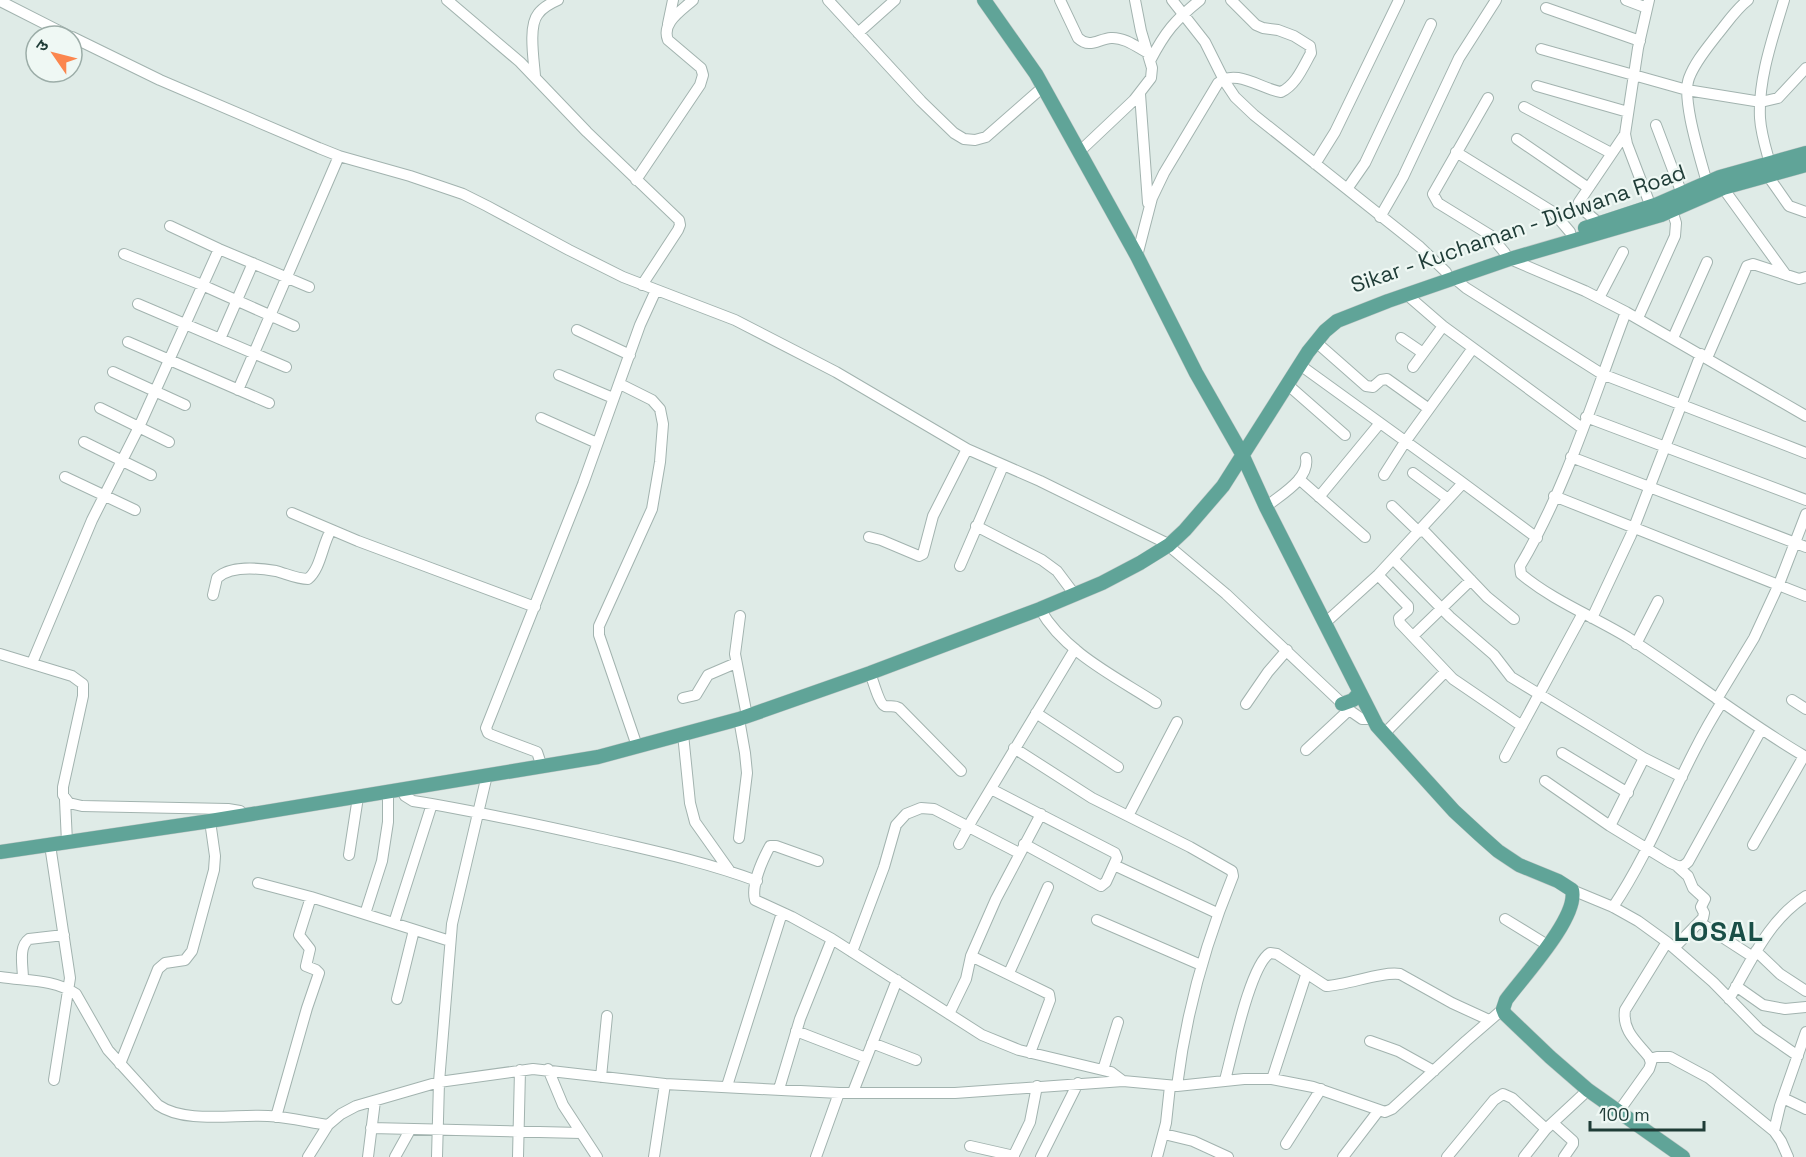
<svg xmlns="http://www.w3.org/2000/svg" width="1806" height="1157" viewBox="0 0 1806 1157" font-family="'Space Grotesk','Noto Sans Devanagari',sans-serif">
  <style>
    .lines { fill: none; stroke-linecap: round; stroke-linejoin: round }
    .minor-casing { stroke: #a2b3af; stroke-width: 12 }
    .major-casing { stroke: #c0c8c7; stroke-width: 15 }
    .minor { stroke: #fff; stroke-width: 10 }
    .major { stroke: #60a498; stroke-width: 14 }
    .labels { text-anchor: middle; dominant-baseline: central; stroke-width: 4.5; stroke-linejoin: round; paint-order: stroke }
    .street-label { font-size: 22px; fill: #1f3c37; stroke: #eff8f4 }
    .district-label { font-size: 28px; font-weight: bold; letter-spacing: 1.5px; fill: #1a4f47; stroke: #eff8f4 }
  </style>
  <rect width="100%" height="100%" fill="#dfebe7"/>
  <g class="lines">
    <defs>
      <path id="minor" d="M447,0L520,62L587,132L679,220L680,225L678,230L642,285
        M828,0L921,101L954,133L964,139L975,140L986,137L1043,87
        M1060,0L1078,38C1090,49 1098,39 1111,38C1124,37 1137,47 1148,53
        M1172,0L1205,42L1225,82L1235,97L1254,115L1420,247L1446,272
        M1626,0L1647,8
        M1649,0L1638,48L1625,134L1627,144L1651,207
        M0,1L69,36
        M1546,8L1640,41
        M668,24L673,0
        M858,33L895,0
        M72,37L160,80L319,148L339,156L410,176L463,194L487,206L569,250L623,277L735,320L836,372L967,449L1040,481L1164,542L1226,594L1349,710L1362,719H1373
        M1541,49L1687,90L1761,102L1778,98L1806,68
        M1150,61C1165,32 1175,20 1200,0
        M535,76C534,61 528,26 538,14C543,7 551,3 558,0
        M1537,86L1628,112
        M1140,94L1148,203
        M1488,98L1433,194L1438,203L1490,235L1505,253
        M1524,107L1611,153
        M1656,125L1682,194
        M1517,139L1587,187
        M1079,152L1134,100L1151,78L1152,68L1141,31L1135,0
        M1456,152L1553,212L1570,232
        M1315,164L1335,132L1399,0
        M1770,164C1766,149 1761,134 1760,118C1758,79 1773,37 1784,0
        M1768,176L1789,206L1806,212
        M636,180L700,85L703,75L701,68L668,40C661,23 681,11 693,0
        M1707,183C1701,160 1681,99 1689,78C1695,62 1707,48 1717,35C1727,23 1736,9 1748,0
        M1723,188L1786,275
        M1347,189L1365,163L1431,24
        M1380,217L1403,177L1459,58L1496,0
        M1599,223L1582,209L1579,202L1625,134
        M170,226L219,249L309,287
        M124,254L202,285L294,326
        M1137,256L1152,198L1164,173L1218,83C1236,68 1261,89 1281,92C1296,85 1303,67 1311,53L1310,46L1294,36L1278,30L1263,28L1256,25L1231,0
        M1510,259L1585,291L1626,312L1806,416
        M1454,278L1466,288L1602,374L1806,453
        M1406,294L1443,326L1582,428
        M1599,298L1623,252
        M138,304L286,367
        M1626,312C1594,396 1566,489 1520,566L1521,574C1552,600 1592,616 1627,637C1688,676 1744,721 1806,757
        M1638,318L1675,236L1676,223L1672,210
        M577,330L630,355
        M1401,338L1423,353
        M1673,338L1707,262
        M220,339L253,263
        M128,342L269,403
        M1316,342L1366,386L1373,387L1381,380L1387,379L1429,409
        M1707,358L1747,266L1753,264L1799,279L1806,277
        M1300,365L1459,480L1537,538
        M1413,367L1443,326
        M113,372L185,405
        M559,375L613,398
        M620,384L652,400L660,409L663,424L660,462L652,509L599,626V635L637,746
        M1288,385L1345,435
        M238,390L339,156
        M100,408L169,442
        M1586,417L1806,500
        M541,418L597,443
        M84,442L151,475
        M1571,457L1806,547
        M1413,473L1448,499
        M1384,475L1405,442L1473,348
        M65,477L135,510
        M1299,479L1365,537
        M1554,496L1806,596
        M1319,497L1380,423
        M1392,506L1419,532
        M1266,507C1280,495 1310,479 1306,458
        M292,513L358,541L535,607
        M976,526L1042,560L1057,571L1075,595
        M1422,529L1487,597L1514,619
        M869,537L881,540L919,556L923,554L933,516L967,449
        M1393,559L1450,617L1494,655L1511,677L1644,758L1682,777
        M960,566L1003,466
        M1378,575L1408,606V610L1399,618L1400,623L1453,679L1522,726
        M213,595L217,578C231,565 258,568 276,571C287,574 297,579 308,579C321,568 322,545 331,530
        M1040,609C1064,652 1116,677 1156,703
        M740,616L735,654L747,716
        M1592,618L1631,535L1701,354
        M1325,623L1378,575L1463,483
        M1413,636L1471,580
        M1636,644L1658,601
        M0,654L72,676L83,684V696L63,787V795L69,803L82,806L228,809L240,811L245,815
        M32,663L92,520L139,427L219,249
        M870,673C873,680 879,704 885,706C890,707 894,705 899,708L961,771
        M683,698L696,695L708,675L736,663
        M1717,699L1754,638L1779,584L1806,514
        M1792,700L1806,709
        M1246,704L1268,672L1287,650
        M1036,713L1118,767
        M739,719L745,753L747,773L739,838
        M683,734L690,803L695,822L729,870
        M1384,734L1445,672
        M1014,748L1092,798L1190,847L1232,871L1233,876C1205,944 1186,1013 1177,1086
        M1306,750L1349,710
        M1562,753L1628,793
        M1505,757L1583,613
        M542,767L537,752L492,735L488,733L486,728L583,484L640,325L656,290
        M1545,781L1610,826L1669,862C1677,866 1681,869 1688,862L1761,730
        M401,789L405,796L413,801C477,811 539,825 602,839C654,851 706,862 757,881
        M991,789L1115,853L1117,858L1106,882L1101,886L1024,844
        M65,800L67,842
        M1128,816L1177,722
        M1610,826L1644,758
        M959,844L972,820L1075,649
        M50,845L70,978L54,1080
        M1753,845L1804,756
        M349,855L358,797
        M818,861L776,846H770C763,859 751,885 755,900L792,917L832,939L982,1035L1019,1050L1111,1072L1123,1081
        M1114,865L1217,913
        M258,883L311,897L450,941
        M1572,890L1613,907L1638,921L1667,942L1713,982L1759,1029L1798,1056
        M1613,907C1656,843 1680,768 1722,702
        M365,914L382,861L388,822V791
        M1505,919L1549,946
        M1097,920L1201,965
        M1699,922L1753,957
        M394,923L432,804
        M1674,948L1703,918L1704,913L1701,907L1705,899L1693,888L1688,876L1678,867
        M1756,951L1780,974L1806,991
        M852,952L884,867L896,825L906,814L921,808L934,809L1019,853
        M971,956L1049,994L1050,1000L1030,1053
        M1009,973L1048,887
        M0,977C25,981 54,979 76,994L108,1050L158,1105C185,1124 235,1114 268,1116C288,1117 308,1122 328,1125
        M23,979C23,966 18,947 29,939L64,935
        M1736,986L1763,1005L1785,1009L1806,1007
        M397,999L414,930
        M1729,999C1751,962 1768,920 1806,896
        M949,1014L966,979L971,956L996,899L1041,814
        M796,1031L866,1058
        M1370,1041L1398,1051L1434,1071
        M872,1043L916,1060
        M1650,1059L1657,1057H1670L1709,1078L1774,1131L1781,1141L1788,1157
        M120,1064L158,969L165,963L185,960L192,951L214,870L215,856L210,821
        M548,1069L563,1105L597,1157
        M1103,1070L1118,1022
        M601,1077L607,1016
        M1272,1079L1306,975
        M1225,1080C1232,1055 1250,965 1270,953L1277,954L1326,986C1348,985 1382,971 1400,974L1452,1003L1489,1020
        M727,1086L782,913
        M779,1089L800,1019L832,939
        M853,1092L897,980
        M1783,1098L1806,1109
        M1619,1111L1649,1069L1651,1063L1649,1057C1637,1042 1622,1031 1625,1010L1667,942
        M276,1117L307,1008L319,973L316,970L306,966L310,949L299,935L311,897
        M1553,1123L1573,1141V1144L1564,1157
        M371,1128L581,1133
        M1774,1131L1780,1106L1806,1032
        M1164,1134L1193,1141L1228,1157
        M1286,1144L1321,1089
        M970,1146L1014,1156
        M308,1157L328,1125L341,1114L356,1106L439,1082L533,1069L665,1084L839,1093H955L1123,1081L1177,1086L1244,1079H1272L1313,1087L1385,1112L1392,1109L1466,1041L1503,1009
        M368,1157L375,1101
        M395,1157L410,1130
        M437,1157L439,1082L452,924L487,775
        M518,1157L520,1070
        M654,1157L665,1084
        M816,1157L839,1093
        M1013,1157L1030,1122L1037,1086
        M1041,1157L1078,1083
        M1157,1157L1166,1123L1170,1086
        M1343,1157L1379,1110
        M1447,1157L1494,1100L1503,1094L1512,1098L1546,1129
        M1524,1157L1546,1129L1588,1090"/>
      <path id="major" d="M984,0L1036,74L1137,256L1196,373L1241,452L1266,507L1377,726L1454,811L1480,835L1498,851L1519,865L1558,881L1572,890C1579,917 1522,978 1506,1000L1503,1009L1505,1014L1550,1057L1588,1090L1683,1157
        M1585,228L1658,204L1720,177L1806,153
        M1342,704L1353,700L1359,693
        M0,852L210,821L598,757L739,719L870,673L1040,609L1102,583L1140,563L1169,545L1185,530L1223,486L1308,352L1325,331L1337,321L1388,301L1510,259L1661,215L1723,188L1806,165"/>
    </defs>
    <!-- minor casing -->
    <use href="#minor" class="minor-casing"/>
    <!-- major casing -->
    <use href="#major" class="major-casing"/>
    <!-- minor -->
    <use href="#minor" class="minor"/>
    <!-- major -->
    <use href="#major" class="major"/>
  </g>
  <g class="labels">
    <!-- street labels -->
    <g class="street-label">
      <text transform="translate(1518 228) rotate(-19)">Sikar - Kuchaman - Didwana Road</text>
    </g>
    <!-- district labels -->
    <g class="district-label">
      <text x="1719" y="931">LOSAL</text>
    </g>
  </g>
  <!-- north arrow -->
  <g transform="translate(54 54) rotate(305)"><circle r="28" fill="#eff8f4" stroke="#9cada8" stroke-width="1.5"/>
  <path d="M0-4.5L10 22L0 15L-10 22Z" fill="#fb864e"/>
  <text y="-9" font-size="16" font-weight="bold" text-anchor="middle" fill="#1f3c37">उ</text>
  </g>
  <!-- scale -->
  <path d="M1590 1121v9h114v-9" fill="none" stroke="#1f3c37" stroke-width="3"/>
  <text x="1599" y="1121" font-size="18" fill="#1f3c37" stroke="#eff8f4" stroke-width="4.5" paint-order="stroke">100 m</text>
</svg>
